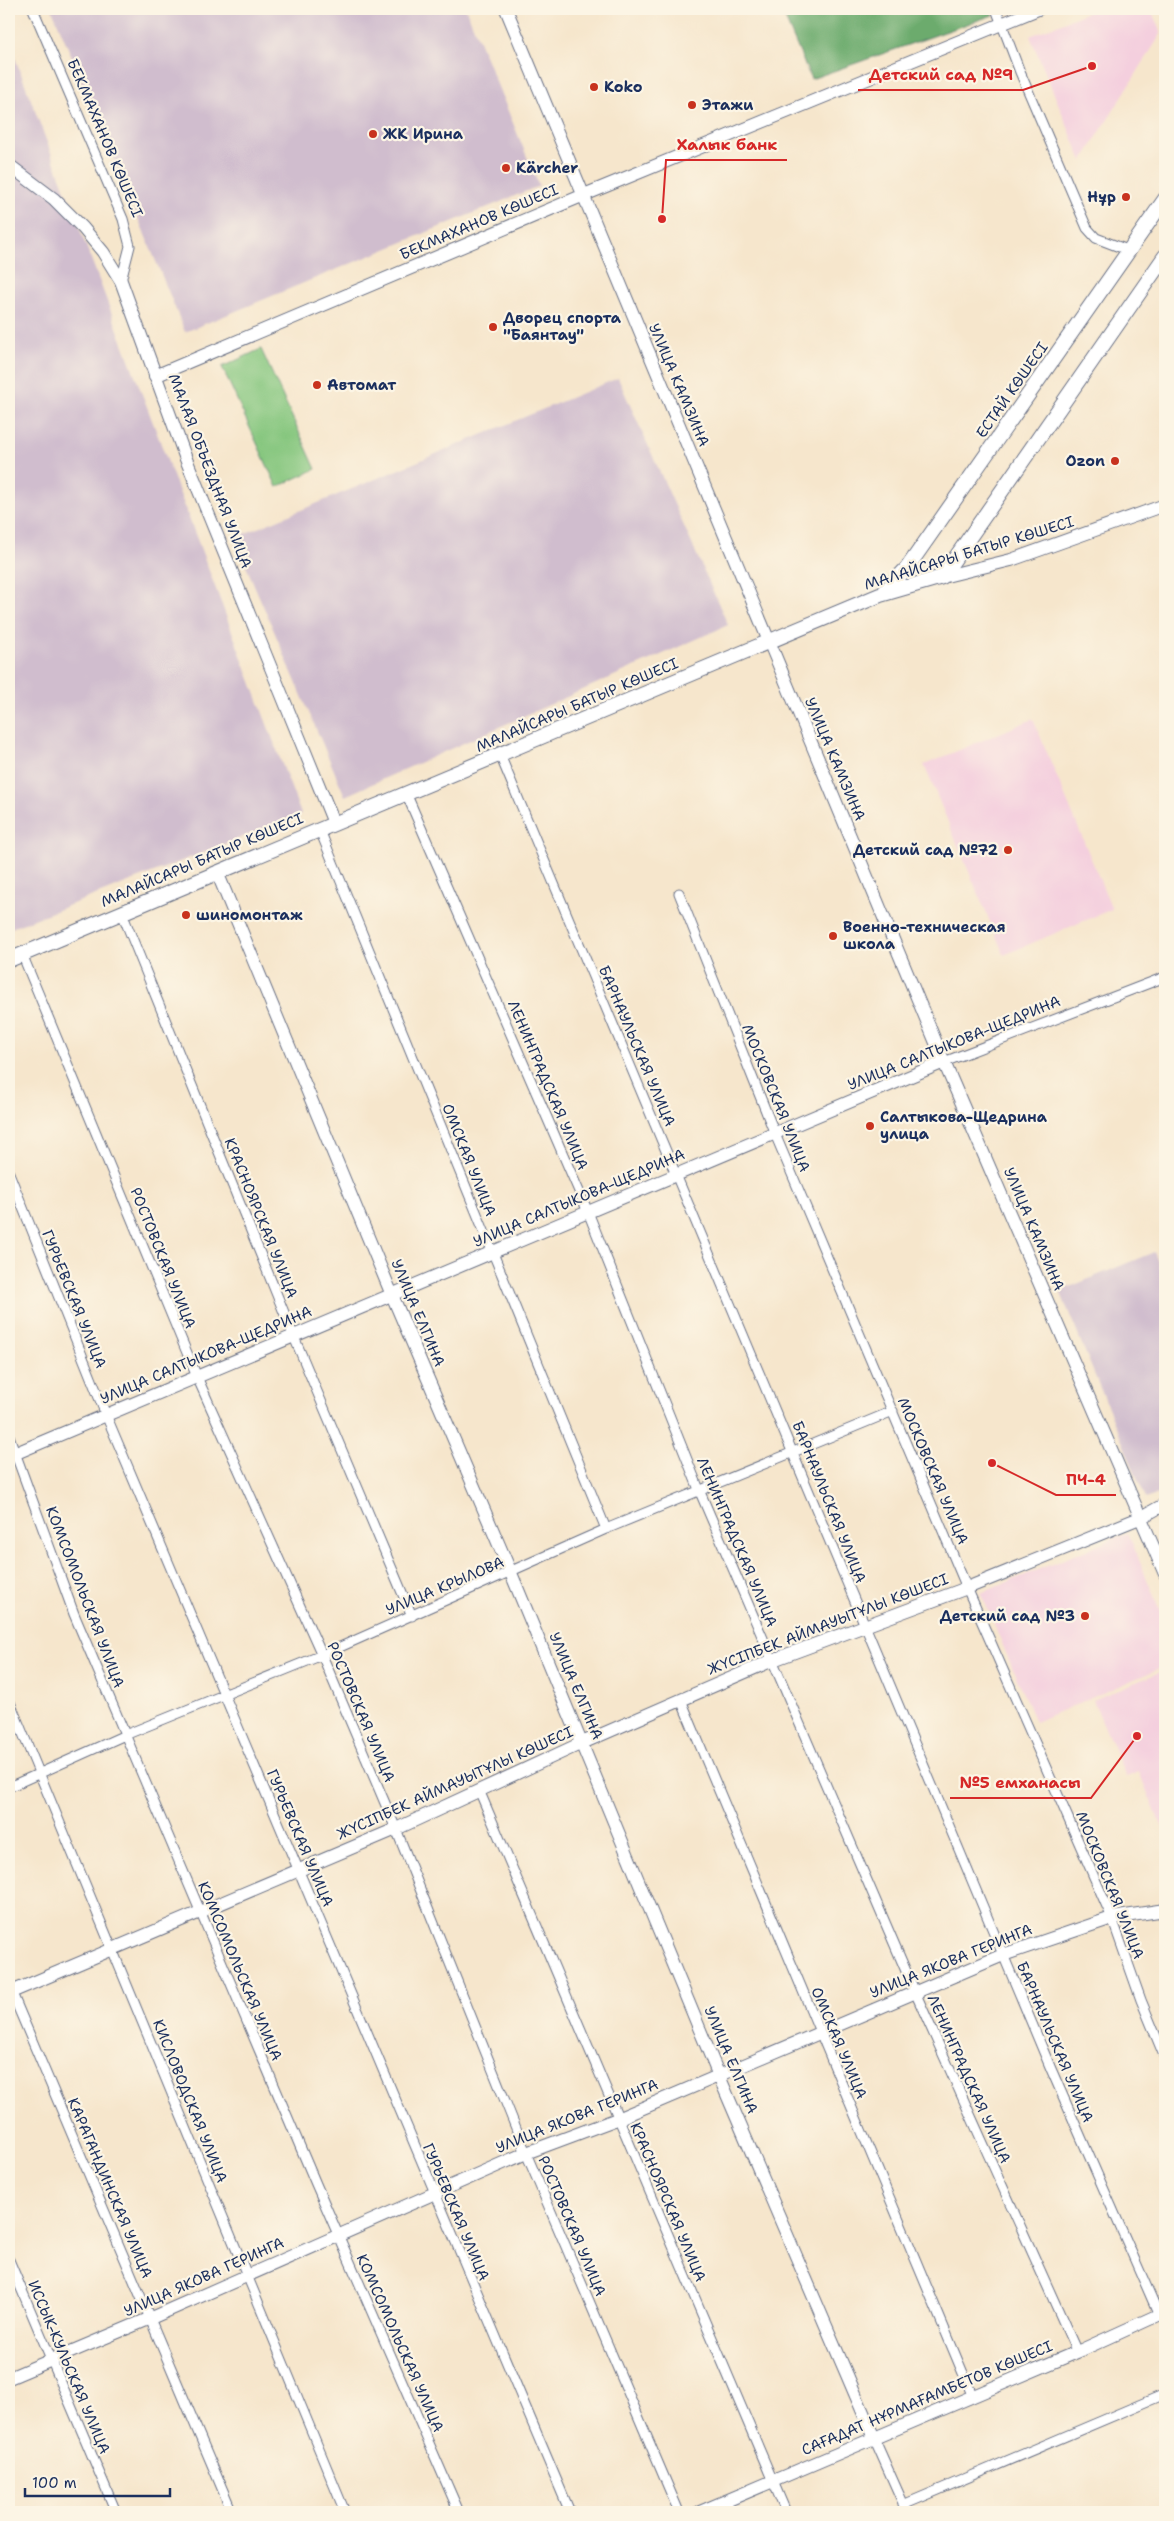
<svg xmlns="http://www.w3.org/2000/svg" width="1174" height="2521" viewBox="0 0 1174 2521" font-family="'Shantell Sans',sans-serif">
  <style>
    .built { fill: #f4cfde }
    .industrial { fill: #d0bdce }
    .green { fill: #85c67e; stroke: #507a6e }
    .forest { fill: #6cab6d; stroke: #446d66 }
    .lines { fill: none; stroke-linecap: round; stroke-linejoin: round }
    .street-casing { stroke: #686f84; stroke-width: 11 }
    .secondary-casing { stroke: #686f84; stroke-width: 14 }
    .primary-casing { stroke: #686f84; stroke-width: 16 }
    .street { stroke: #fff; stroke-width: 9 }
    .secondary { stroke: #fff; stroke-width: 12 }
    .primary { stroke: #fff; stroke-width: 14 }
    .poi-dot { fill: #c8321e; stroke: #fcf5e5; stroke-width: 2 }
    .labels { text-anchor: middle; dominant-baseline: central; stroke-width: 4.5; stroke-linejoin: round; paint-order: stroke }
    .poi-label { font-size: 15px; font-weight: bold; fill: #1b2f5e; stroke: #fcf5e5; text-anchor: start }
    .street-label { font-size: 15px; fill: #1b2f5e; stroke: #fcf5e5 }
    .leader { fill: none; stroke: #d62828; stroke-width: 2 }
    .callout-dot { fill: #d62828; stroke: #fcf5e5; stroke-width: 2 }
    .callout-label { font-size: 16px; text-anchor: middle; font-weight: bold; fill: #d62828; stroke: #fcf5e5; stroke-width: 4.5; stroke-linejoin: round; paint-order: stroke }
  </style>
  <rect width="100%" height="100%" fill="#fcf5e5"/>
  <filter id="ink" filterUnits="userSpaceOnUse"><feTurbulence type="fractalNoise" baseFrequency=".02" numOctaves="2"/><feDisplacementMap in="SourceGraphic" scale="10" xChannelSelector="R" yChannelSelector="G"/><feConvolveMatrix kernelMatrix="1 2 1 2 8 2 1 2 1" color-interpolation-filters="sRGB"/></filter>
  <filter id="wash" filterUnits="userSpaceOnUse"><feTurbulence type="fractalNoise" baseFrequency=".0096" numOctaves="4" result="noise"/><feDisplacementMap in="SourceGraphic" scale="20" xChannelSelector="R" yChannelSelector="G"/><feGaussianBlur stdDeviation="1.12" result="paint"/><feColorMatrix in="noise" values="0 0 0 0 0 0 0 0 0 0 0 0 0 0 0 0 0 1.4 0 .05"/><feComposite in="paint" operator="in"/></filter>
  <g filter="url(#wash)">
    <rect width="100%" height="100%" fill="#f6e6cc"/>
    <!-- built -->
    <path class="built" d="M1096,9H1151L1161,34L1082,161L1030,36Z
      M1033,719L1112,909L1004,955L924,765Z
      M1128,1533L1165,1623V1666L1035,1722L981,1593Z
      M1165,1670V1835L1139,1772L1126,1777L1093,1700Z"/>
    <!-- industrial -->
    <path class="industrial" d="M52,9H466L539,186L185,332Z
      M9,42L301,814L9,929Z
      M618,378L728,625L345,796L234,538Z
      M1154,1252L1165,1280V1491L1146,1499L1060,1291Z"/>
    <!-- green -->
    <path class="green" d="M261,349L316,469L277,487L222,367Z"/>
    <!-- forest -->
    <path class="forest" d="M781,9H990L993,15L811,79Z"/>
  </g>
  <g filter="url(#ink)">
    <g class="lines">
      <defs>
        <path id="street" d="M33,9L123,219L130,246L121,281
          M996,9L1020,72L1087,228L1096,238L1130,251
          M500,755L1051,2069L1159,2315
          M406,793L588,1212L700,1492L915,1992L1077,2352
          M319,828L606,1529
          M679,893L775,1134L967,1588L1112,1918L1141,2000L1165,2058
          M122,913L294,1337L412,1616
          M22,954L197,1377L322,1655L396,1829L526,2153L679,2512
          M944,1062L1165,977
          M9,1173L106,1415L570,2512
          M9,1436L74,1614L316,2184L459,2512
          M9,1700L345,2512
          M681,1700L973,2397
          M9,1787L125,1735L322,1655L606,1529L893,1411
          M479,1790L786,2512
          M9,1986L232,2512
          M9,2260L116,2512
          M874,2438L907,2512
          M903,2505L1165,2394"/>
        <path id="secondary" d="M506,9L944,1062L1165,1574
          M9,165L54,199L83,228L103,252L121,281L186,459L334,823
          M155,376L584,195L1038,9
          M942,577L1011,560L1165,505
          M217,872L392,1295L511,1573L719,2076L874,2438
          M9,1456L944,1062
          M9,1993L396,1829L582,1743L773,1660L967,1588L1142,1517L1165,1504
          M9,2378L151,2318L526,2153L617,2119L1003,1955L1112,1918L1165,1910
          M700,2512L1077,2352L1165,2312"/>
        <path id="primary" d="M885,591L907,568L1165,199
          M9,960L880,595L942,577L1165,256"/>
      </defs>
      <!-- street casing -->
      <use href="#street" class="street-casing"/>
      <!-- secondary casing -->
      <use href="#secondary" class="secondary-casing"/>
      <!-- primary casing -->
      <use href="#primary" class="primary-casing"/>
      <!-- street -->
      <use href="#street" class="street"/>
      <!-- secondary -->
      <use href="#secondary" class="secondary"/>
      <!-- primary -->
      <use href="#primary" class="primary"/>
    </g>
  </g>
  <!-- markers -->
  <g class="poi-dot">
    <circle cx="594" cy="87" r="5"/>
    <circle cx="692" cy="105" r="5"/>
    <circle cx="373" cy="134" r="5"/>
    <circle cx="506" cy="168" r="5"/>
    <circle cx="1126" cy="197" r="5"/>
    <circle cx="493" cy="327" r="5"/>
    <circle cx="317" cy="385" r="5"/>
    <circle cx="1115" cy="461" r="5"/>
    <circle cx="1008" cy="850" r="5"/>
    <circle cx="186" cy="915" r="5"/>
    <circle cx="833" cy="936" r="5"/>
    <circle cx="870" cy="1126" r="5"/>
    <circle cx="1085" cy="1616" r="5"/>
  </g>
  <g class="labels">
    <!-- poi labels -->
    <g class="poi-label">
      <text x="604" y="87">Koko</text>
      <text x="702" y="105">Этажи</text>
      <text x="383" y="134">ЖК Ирина</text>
      <text x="516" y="168">Kärcher</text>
      <text x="1116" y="197" text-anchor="end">Нұр</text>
      <text x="503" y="318">Дворец спорта<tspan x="503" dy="17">"Баянтау"</tspan></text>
      <text x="327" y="385">Автомат</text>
      <text x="1105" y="461" text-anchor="end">Ozon</text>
      <text x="998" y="850" text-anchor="end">Детский сад №72</text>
      <text x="196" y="915">шиномонтаж</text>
      <text x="843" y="927">Военно-техническая<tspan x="843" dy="17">школа</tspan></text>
      <text x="880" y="1117">Салтыкова-Щедрина<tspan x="880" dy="17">улица</tspan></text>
      <text x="1075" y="1616" text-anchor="end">Детский сад №3</text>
    </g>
    <!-- street labels -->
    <g class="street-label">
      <text transform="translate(105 138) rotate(67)">БЕКМАХАНОВ КӨШЕСІ</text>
      <text transform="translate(479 222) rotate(-23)">БЕКМАХАНОВ КӨШЕСІ</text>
      <text transform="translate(679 385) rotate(67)">УЛИЦА КАМЗИНА</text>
      <text transform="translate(1012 390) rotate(-55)">ЕСТАЙ КӨШЕСІ</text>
      <text transform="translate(210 471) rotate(69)">МАЛАЯ ОБЪЕЗДНАЯ УЛИЦА</text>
      <text transform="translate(969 553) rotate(-17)">МАЛАЙСАРЫ БАТЫР КӨШЕСІ</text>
      <text transform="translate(577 705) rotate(-23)">МАЛАЙСАРЫ БАТЫР КӨШЕСІ</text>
      <text transform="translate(835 759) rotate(67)">УЛИЦА КАМЗИНА</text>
      <text transform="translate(202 860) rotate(-23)">МАЛАЙСАРЫ БАТЫР КӨШЕСІ</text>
      <text transform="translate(954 1043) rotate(-22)">УЛИЦА САЛТЫКОВА-ЩЕДРИНА</text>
      <text transform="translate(637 1046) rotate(67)">БАРНАУЛЬСКАЯ УЛИЦА</text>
      <text transform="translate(548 1085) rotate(67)">ЛЕНИНГРАДСКАЯ УЛИЦА</text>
      <text transform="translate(776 1098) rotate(68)">МОСКОВСКАЯ УЛИЦА</text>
      <text transform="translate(469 1160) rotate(68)">ОМСКАЯ УЛИЦА</text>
      <text transform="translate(579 1198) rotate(-23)">УЛИЦА САЛТЫКОВА-ЩЕДРИНА</text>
      <text transform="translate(261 1218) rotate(68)">КРАСНОЯРСКАЯ УЛИЦА</text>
      <text transform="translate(1034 1229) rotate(67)">УЛИЦА КАМЗИНА</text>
      <text transform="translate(163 1258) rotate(68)">РОСТОВСКАЯ УЛИЦА</text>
      <text transform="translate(74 1299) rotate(68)">ГУРЬЕВСКАЯ УЛИЦА</text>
      <text transform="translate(418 1313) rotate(67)">УЛИЦА ЕЛГИНА</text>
      <text transform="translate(206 1355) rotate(-23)">УЛИЦА САЛТЫКОВА-ЩЕДРИНА</text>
      <text transform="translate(933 1471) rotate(67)">МОСКОВСКАЯ УЛИЦА</text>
      <text transform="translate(829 1502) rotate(68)">БАРНАУЛЬСКАЯ УЛИЦА</text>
      <text transform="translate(737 1542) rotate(67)">ЛЕНИНГРАДСКАЯ УЛИЦА</text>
      <text transform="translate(445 1586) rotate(-23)">УЛИЦА КРЫЛОВА</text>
      <text transform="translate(85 1597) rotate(69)">КОМСОМОЛЬСКАЯ УЛИЦА</text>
      <text transform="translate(828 1624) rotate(-21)">ЖҮСІПБЕК АЙМАУЫТҰЛЫ КӨШЕСІ</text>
      <text transform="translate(576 1686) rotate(67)">УЛИЦА ЕЛГИНА</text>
      <text transform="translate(361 1712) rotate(67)">РОСТОВСКАЯ УЛИЦА</text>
      <text transform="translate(455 1783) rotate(-24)">ЖҮСІПБЕК АЙМАУЫТҰЛЫ КӨШЕСІ</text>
      <text transform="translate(300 1838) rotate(67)">ГУРЬЕВСКАЯ УЛИЦА</text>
      <text transform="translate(1110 1885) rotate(68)">МОСКОВСКАЯ УЛИЦА</text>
      <text transform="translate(951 1961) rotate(-22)">УЛИЦА ЯКОВА ГЕРИНГА</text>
      <text transform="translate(240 1971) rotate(67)">КОМСОМОЛЬСКАЯ УЛИЦА</text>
      <text transform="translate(1055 2042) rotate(67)">БАРНАУЛЬСКАЯ УЛИЦА</text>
      <text transform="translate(839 2043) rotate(67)">ОМСКАЯ УЛИЦА</text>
      <text transform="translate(731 2060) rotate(67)">УЛИЦА ЕЛГИНА</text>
      <text transform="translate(969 2079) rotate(66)">ЛЕНИНГРАДСКАЯ УЛИЦА</text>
      <text transform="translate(190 2101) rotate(68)">КИСЛОВОДСКАЯ УЛИЦА</text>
      <text transform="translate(577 2116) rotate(-22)">УЛИЦА ЯКОВА ГЕРИНГА</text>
      <text transform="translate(110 2188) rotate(67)">КАРАГАНДИНСКАЯ УЛИЦА</text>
      <text transform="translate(668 2202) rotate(67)">КРАСНОЯРСКАЯ УЛИЦА</text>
      <text transform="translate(456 2212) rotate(67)">ГУРЬЕВСКАЯ УЛИЦА</text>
      <text transform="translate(572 2226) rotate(67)">РОСТОВСКАЯ УЛИЦА</text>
      <text transform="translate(204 2277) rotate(-24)">УЛИЦА ЯКОВА ГЕРИНГА</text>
      <text transform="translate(400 2343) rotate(66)">КОМСОМОЛЬСКАЯ УЛИЦА</text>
      <text transform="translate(69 2367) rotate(67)">ИССЫК-КУЛЬСКАЯ УЛИЦА</text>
      <text transform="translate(927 2398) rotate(-23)">САҒАДАТ НҰРМАҒАМБЕТОВ КӨШЕСІ</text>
    </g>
  </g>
  <!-- callouts -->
  <path class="leader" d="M1092 66L1023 90H858M662 219L666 160H787M992 1463L1056 1495H1116M1137 1736L1091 1798H950"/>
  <g class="callout-dot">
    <circle cx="1092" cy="66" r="5"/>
    <circle cx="662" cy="219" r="5"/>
    <circle cx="992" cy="1463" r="5"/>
    <circle cx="1137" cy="1736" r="5"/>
  </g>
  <g class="callout-label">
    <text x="941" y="80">Детский сад №9</text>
    <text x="727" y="150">Халык банк</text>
    <text x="1086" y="1485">ПЧ-4</text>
    <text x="1020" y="1788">№5 емханасы</text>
  </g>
  <!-- margin -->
  <rect width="1174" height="2521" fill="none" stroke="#fcf5e5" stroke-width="30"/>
  <!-- scale -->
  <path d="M25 2488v8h145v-8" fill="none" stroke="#1b2f5e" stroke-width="2.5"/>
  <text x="32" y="2488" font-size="15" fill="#1b2f5e" stroke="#fcf5e5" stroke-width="4" paint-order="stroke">100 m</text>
</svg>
